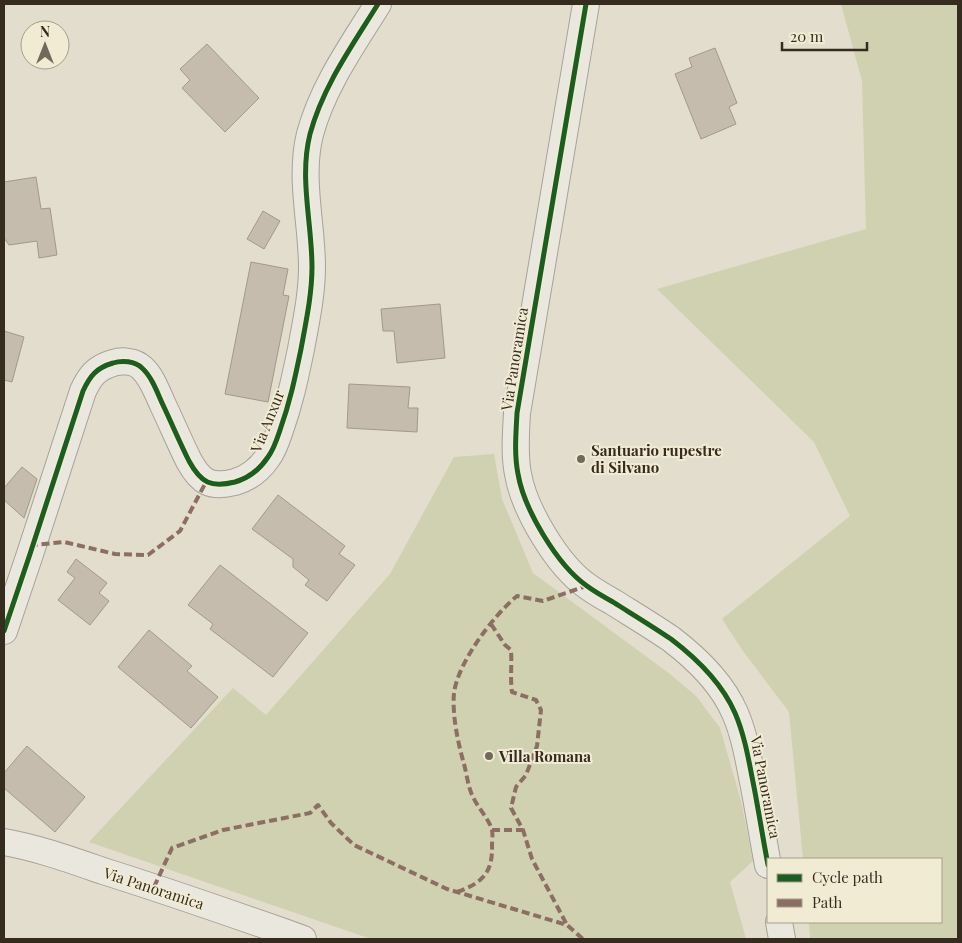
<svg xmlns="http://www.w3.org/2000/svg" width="962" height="943" viewBox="0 0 962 943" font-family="'Playfair Display',serif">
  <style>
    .green { fill: #cfd1b1 }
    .building { fill: #c5bcae; stroke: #a2998d }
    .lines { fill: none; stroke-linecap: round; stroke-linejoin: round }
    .street-casing { stroke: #a7a297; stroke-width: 28 }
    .street { stroke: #eae7df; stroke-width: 26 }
    .quiet { stroke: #8d6e63; stroke-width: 4; stroke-dasharray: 8 4; stroke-linecap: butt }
    .cycleway-casing { stroke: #f2ebd4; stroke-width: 8 }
    .cycleway { stroke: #1b5e20; stroke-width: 5 }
    .poi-dot { fill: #72695c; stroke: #f2ebd4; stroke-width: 2 }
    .labels { text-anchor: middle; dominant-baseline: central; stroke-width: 4; stroke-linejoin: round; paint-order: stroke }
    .street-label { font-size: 15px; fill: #352b1f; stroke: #f2ebd4 }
    .poi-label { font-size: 15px; font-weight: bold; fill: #352b1f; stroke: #f2ebd4; text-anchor: start }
  </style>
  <rect width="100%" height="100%" fill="#e2ddcd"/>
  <!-- green -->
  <path class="green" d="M841,4H958V939H810L809,922H941V859H803L789,712L743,651L722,619L850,516L814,442L657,289L866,229L862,81Z
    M494,454L502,499L533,573L670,674L696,696L720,728L741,801L753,861L730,882L746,939H371L89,842L233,688L266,715L390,574L454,457Z"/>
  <!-- building -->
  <path class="building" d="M207,44L259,98L225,132L182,88L190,80L180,69Z
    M715,48L737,103L729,107L736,124L701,139L675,74L692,67L689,58Z
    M36,177L41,209L50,208L57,255L39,258L37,241L9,245L4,238V182Z
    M263,211L280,221L264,249L247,239Z
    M251,262L288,269L283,295L289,296L268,402L225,394Z
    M440,304L445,358L397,363L394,331H383L381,309Z
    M4,331L24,337L12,382L4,380Z
    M349,384L410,387L408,408H418L417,432L347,428Z
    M22,467L37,479L24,518L4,500V488Z
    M278,495L345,546L339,554L355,565L327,601L305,585L309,580L293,567V559L252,529Z
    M76,559L107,583L99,593L109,601L90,625L58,600L75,578L67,572Z
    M220,565L308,633L273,677L210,629L213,624L188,605Z
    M149,630L192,666L187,671L218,697L191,728L118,667Z
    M27,746L85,797L55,832L4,788V773Z"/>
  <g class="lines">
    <defs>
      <path id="street" d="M586,4L517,413C516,433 514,454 518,474C524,509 557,565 587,586C595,592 604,597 613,602C632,614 652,626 671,639C696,658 722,683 735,713C745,736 749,762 754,787C759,813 763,839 768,865
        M4,631L30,554L83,391C90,376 96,368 113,363C122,360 135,361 142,368C152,377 157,392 163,405C172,424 180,443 189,461C201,483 211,488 235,482C249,478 260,469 268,457C274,449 277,439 280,430C290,402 295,378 301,349C306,322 312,294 312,267C312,223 299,178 310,134C323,86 352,46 378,4
        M4,842C38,848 71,860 103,871C164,890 224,911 284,932L303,939
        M779,922L782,939"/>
    </defs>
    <!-- street casing -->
    <use href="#street" class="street-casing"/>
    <!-- street -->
    <use href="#street" class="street"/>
    <!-- quiet -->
    <path class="quiet" d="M32,549L34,545L64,542L115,554L148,555L180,531L206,482
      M491,624L505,645L511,650C512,664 510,678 512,692L536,700L541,710L537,746L526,775L516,787L511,808L523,830L532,859L567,925
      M492,830H523
      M154,887L172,848L223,830L310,813L318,805L331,823L354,845L447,889L567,925L583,939
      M457,892C482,883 493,873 492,845C492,841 493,835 492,830C489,819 478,808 473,797C468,787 467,775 464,764C458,743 452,715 454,693C458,662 494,615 517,596L543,601L586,586"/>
    <defs>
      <path id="cycleway" d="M586,4L517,413C516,433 514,454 518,474C524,509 557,565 587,586C595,592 604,597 613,602C632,614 652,626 671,639C696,658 722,683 735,713C745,736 749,762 754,787C759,813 763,839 768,865
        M4,631L30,554L83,391C90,376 96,368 113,363C122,360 135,361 142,368C152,377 157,392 163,405C172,424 180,443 189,461C201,483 211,488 235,482C249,478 260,469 268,457C274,449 277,439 280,430C290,402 295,378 301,349C306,322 312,294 312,267C312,223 299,178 310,134C323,86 352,46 378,4"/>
    </defs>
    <!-- cycleway casing -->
    <use href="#cycleway" class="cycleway-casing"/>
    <!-- cycleway -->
    <use href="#cycleway" class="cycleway"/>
  </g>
  <!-- markers -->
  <g class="poi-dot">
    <circle cx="581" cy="459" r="5"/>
    <circle cx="489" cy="756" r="5"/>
  </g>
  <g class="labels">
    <!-- street labels -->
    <g class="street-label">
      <text transform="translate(514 359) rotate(-81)">Via Panoramica</text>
      <text transform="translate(267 421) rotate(-68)">Via Anxur</text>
      <text transform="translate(766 787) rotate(79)">Via Panoramica</text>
      <text transform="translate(154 888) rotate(18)">Via Panoramica</text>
    </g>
    <!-- poi labels -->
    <g class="poi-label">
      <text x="591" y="450">Santuario rupestre<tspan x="591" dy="17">di Silvano</tspan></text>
      <text x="499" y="756">Villa Romana</text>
    </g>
  </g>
  <!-- border -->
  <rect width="962" height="943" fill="none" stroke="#352b1f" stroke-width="10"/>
  <!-- legend -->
  <rect x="767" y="858" width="175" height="65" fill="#f2ebd4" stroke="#a69e8c"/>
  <rect x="777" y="874" width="25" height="8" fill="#1b5e20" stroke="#a69e8c"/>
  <text x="812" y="883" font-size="15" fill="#352b1f">Cycle path</text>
  <rect x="777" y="899" width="25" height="8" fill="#8d6e63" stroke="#a69e8c"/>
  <text x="812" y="908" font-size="15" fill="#352b1f">Path</text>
  <!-- north arrow -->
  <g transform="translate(45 45)"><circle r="24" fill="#f2ebd4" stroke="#a69e8c"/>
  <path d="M0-4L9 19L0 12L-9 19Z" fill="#72695c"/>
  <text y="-8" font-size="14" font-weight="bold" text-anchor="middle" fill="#352b1f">N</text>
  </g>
  <!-- scale -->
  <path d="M782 42v8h85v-8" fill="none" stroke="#352b1f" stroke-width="2.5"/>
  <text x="790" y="42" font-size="15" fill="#352b1f" stroke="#f2ebd4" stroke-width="4" paint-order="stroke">20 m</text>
</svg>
